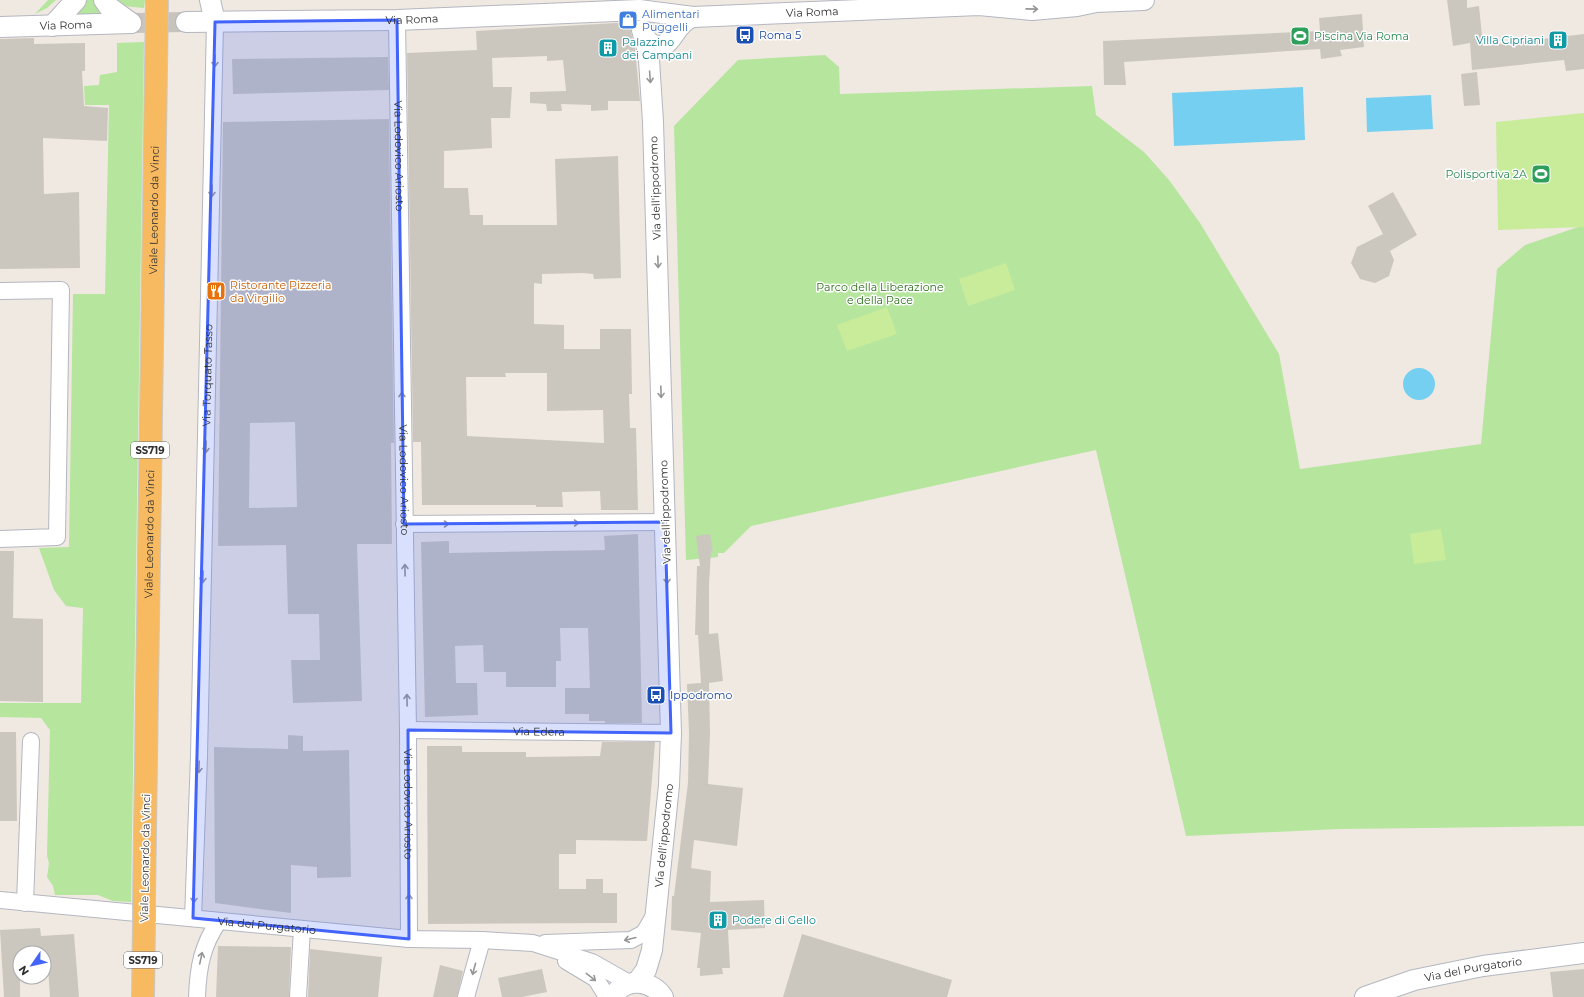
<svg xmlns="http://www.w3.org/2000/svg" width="1584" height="997" viewBox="0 0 1584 997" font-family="Montserrat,sans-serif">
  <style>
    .green { fill: #b6e59e }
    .pitch { fill: #c9ec9a }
    .water { fill: #75cff0 }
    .building { fill: #cbc7bf; fill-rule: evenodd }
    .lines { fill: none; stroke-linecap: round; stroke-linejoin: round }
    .tertiary-tunnel { stroke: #c8c4bd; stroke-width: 20; stroke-dasharray: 20 10; stroke-linecap: butt }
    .minor-casing { stroke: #b4b7c1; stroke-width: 18 }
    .tertiary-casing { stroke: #b4b7c1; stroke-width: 22 }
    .trunk-casing { stroke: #c9c9c9; stroke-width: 24 }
    .minor { stroke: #fff; stroke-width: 16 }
    .tertiary { stroke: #fff; stroke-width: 20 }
    .trunk { stroke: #f8ba60; stroke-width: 22 }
    .trunk-bridge-casing { stroke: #c9c9c9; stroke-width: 24; stroke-linecap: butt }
    .trunk-bridge { stroke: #f8ba60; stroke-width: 22 }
    .oneway { stroke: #969696 }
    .marked { fill: #4264fb; fill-opacity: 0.2; stroke: #4264fb; stroke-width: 3; stroke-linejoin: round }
    .labels { text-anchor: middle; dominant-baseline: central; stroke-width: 3; stroke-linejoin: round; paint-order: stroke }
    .shield { fill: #fff; stroke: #6d6d6d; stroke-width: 1 }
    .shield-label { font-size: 10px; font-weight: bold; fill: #2e2e2e }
    .street-label { font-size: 11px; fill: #2e2e2e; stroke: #fff }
    .shop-label { font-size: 11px; fill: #366cbe; stroke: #fff; text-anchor: start }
    .transit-label { font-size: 11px; fill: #164399; stroke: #fff; text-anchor: start }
    .leisure-label { font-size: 11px; fill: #27864d; stroke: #fff; text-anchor: start }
    .culture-label { font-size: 11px; fill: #0d838f; stroke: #fff; text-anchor: start }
    .food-label { font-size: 11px; fill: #c56008; stroke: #fff; text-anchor: start }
    .park-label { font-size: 11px; fill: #2c6e1b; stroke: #fff }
  </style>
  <rect width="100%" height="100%" fill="#efe9e1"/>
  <!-- green -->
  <path class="green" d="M48,0H56L47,8L35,14Z
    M84,0H94L99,13L107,20L68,19Z
    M115,0H145L144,8L123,6Z
    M144,42L131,902L113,901L98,895H55L53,886L47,877L49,863L47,856L50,730L41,718L0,717V703H81L83,608L66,606L54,590L39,548L69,547L73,294H105L109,105H85L84,86L99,85L100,75L117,72V43Z
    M825,55L839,67L840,94L1092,86L1096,115L1144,152L1169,180L1200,223L1279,354L1300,469L1481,444L1497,269L1525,245L1584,225V826L1339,829L1186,836L1096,450L751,526L724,553H718V557L686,560L674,126L738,60Z"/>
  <!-- pitch -->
  <path class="pitch" d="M1584,113V227L1498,230L1496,122Z
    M1006,263L1015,290L968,306L959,279Z
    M887,307L897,334L847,351L837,325Z
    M1441,529L1446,560L1414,564L1410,534Z"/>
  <!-- water -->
  <path class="water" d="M1303,87L1305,140L1174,146L1172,93Z
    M1431,95L1433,129L1367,132L1366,98Z
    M1403 384a16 16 0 1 1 32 0a16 16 0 1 1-32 0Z"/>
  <!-- building -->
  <path class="building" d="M1447,0H1467V8L1479,6L1483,46L1584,34V69L1566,71L1564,60L1472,70L1470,43L1453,46Z
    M1362,14L1364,47L1340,50L1342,56L1321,59L1320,49L1124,62L1126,85H1104L1103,41L1320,31L1319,18Z
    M633,22L631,32L635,49L640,101H608V110L591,111V105L561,104L562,111H547L546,104L530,103V92L566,91L563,60L547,61V56L492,58L493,87H512L510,118H491L492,148L444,151V188H468L470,215H483V225H557L555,159L618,156L621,278L594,279L593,274L583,273L542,274V284L534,283V324L564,325V349H600V329H631L632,394H629L630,428H636L638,510H601L600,491L562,492L563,507H536V505H422L421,442H413L407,53L477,50L476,31ZM505,373H547V411L603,410L604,443L467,436L466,377H506Z
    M34,38V44L85,43V71H82L84,106L108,108L107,141L43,138L44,194L79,192L80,268L0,269V39Z
    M388,57L389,90L233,94L232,59Z
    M1477,72L1480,105L1464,106L1461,74Z
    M389,119L394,443H391L392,544H357L362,701L293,703L291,660H320L319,614H288L286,545L218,546L223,122ZM295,422L297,507L249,508L250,423Z
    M1393,192L1417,235L1390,251L1394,260L1389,276L1375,283L1360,279L1351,263L1357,247L1383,234L1368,206Z
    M638,534L642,723H605V721H589V714H565V688H590L588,628H560L561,661H556V687H506V672H484L483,645L455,646L456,683H477L478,715L425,717L421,542L449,541V553L605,550L604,536Z
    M710,534L713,551H711L709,584V634L718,633L723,681L709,683L710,733L708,784L743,788L737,846L694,840L691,868L711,871L710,902L764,900L765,928L728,930L730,968H722L723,974L700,976V968H697L701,933L671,930L672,896H674L688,783L689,733L687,684L701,683L698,635H695L697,566H700L696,536Z
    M0,551H14L13,618L43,619V702L0,701Z
    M0,732H16L17,821H0Z
    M288,735L303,736V751L349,750L351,877L317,878V867L291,865V913L215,903L214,747L288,749Z
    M602,742H655L647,841L576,840V854H559V889H586V879H603V893H617V923L428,924L427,746H462V752H526V757L600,756Z
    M40,928L41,936L74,934L79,997H50L47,953H20V997H4L0,930Z
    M802,934L952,980L947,997H783Z
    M218,946L291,947L289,997H216Z
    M310,949L382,957L378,997H308Z
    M440,965L463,971L457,997H433Z
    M542,969L547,992L522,997H502L498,978Z
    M1584,969V997H1553L1550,972Z"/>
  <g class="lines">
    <!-- tertiary-tunnel -->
    <path class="tertiary-tunnel" d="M131,23L186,22"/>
    <defs>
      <g id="minor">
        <path id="s1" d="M397,20L408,730L409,939"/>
        <path d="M0,291L61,290L57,537L0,539"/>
        <path d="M404,524L665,522"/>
        <path id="s2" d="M408,730L671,733"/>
        <path id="s3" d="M0,900L409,939L482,940L533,943L592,962L629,983"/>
        <path d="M25,903L31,741"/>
        <path id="s4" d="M193,918L199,756L215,22"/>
        <path d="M545,943L631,940L644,933L655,914"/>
        <path d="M566,961L596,979L607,997"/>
        <path d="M197,997C198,968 202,945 219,921"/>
        <path d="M298,997L302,929"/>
        <path d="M466,997L482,940"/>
      </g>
      <g id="tertiary">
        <path d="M104,0L109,7L131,23"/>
        <path d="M210,0L215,22"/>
        <path id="s5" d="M186,22L397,20L639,10L693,17L979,5L1032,10L1077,6L1096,2L1144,0"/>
        <path d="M52,26L76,0"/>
        <path id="s6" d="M0,27L131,23"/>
        <path d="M642,30C643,36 646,40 650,43C673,56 672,22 693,17"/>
        <path id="s7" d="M637,982L646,970L652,950L669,785L671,733L653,122L649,60L645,38"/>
        <path d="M613,997C624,977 651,979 663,997"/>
        <path id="s8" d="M1365,997L1414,980L1483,966L1584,953"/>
      </g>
      <g id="trunk">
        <path id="s9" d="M144,901L157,0"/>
        <path d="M143,997L144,922"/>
      </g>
    </defs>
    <!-- minor casing -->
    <use href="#minor" class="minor-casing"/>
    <!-- tertiary casing -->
    <use href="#tertiary" class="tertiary-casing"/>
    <!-- trunk casing -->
    <use href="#trunk" class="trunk-casing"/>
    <!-- minor -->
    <use href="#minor" class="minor"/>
    <!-- tertiary -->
    <use href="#tertiary" class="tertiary"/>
    <!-- trunk -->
    <use href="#trunk" class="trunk"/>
    <defs>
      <path id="trunk-bridge" d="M144,922V901"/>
    </defs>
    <!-- trunk-bridge casing -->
    <use href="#trunk-bridge" class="trunk-bridge-casing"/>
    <!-- trunk-bridge -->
    <use href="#trunk-bridge" class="trunk-bridge"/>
  </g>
  <!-- one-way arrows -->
  <defs><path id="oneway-shaft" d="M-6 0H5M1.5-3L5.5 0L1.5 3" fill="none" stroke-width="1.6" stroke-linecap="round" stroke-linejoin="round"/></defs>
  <g class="oneway">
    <use href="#oneway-shaft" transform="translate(1032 9) rotate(1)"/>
    <use href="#oneway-shaft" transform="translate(215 61) rotate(91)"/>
    <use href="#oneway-shaft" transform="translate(650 77) rotate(86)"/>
    <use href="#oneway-shaft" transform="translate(212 191) rotate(91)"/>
    <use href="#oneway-shaft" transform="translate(658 262) rotate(88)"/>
    <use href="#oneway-shaft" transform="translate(661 392) rotate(88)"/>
    <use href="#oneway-shaft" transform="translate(402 398) rotate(-91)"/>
    <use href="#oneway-shaft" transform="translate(206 447) rotate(91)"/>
    <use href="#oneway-shaft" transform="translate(573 523)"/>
    <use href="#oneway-shaft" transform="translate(443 524)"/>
    <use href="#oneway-shaft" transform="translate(405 570) rotate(-91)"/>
    <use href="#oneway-shaft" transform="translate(203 577) rotate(91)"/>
    <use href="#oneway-shaft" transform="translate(667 578) rotate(89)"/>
    <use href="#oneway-shaft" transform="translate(407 700) rotate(-91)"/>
    <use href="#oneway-shaft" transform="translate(199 767) rotate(92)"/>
    <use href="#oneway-shaft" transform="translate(194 897) rotate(92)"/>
    <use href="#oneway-shaft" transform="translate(409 900) rotate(-90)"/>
    <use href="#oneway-shaft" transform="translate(630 939) rotate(166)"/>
    <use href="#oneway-shaft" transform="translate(201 958) rotate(-78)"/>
    <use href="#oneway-shaft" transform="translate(474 969) rotate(105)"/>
    <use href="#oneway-shaft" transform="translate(591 977) rotate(38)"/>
  </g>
  <!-- marked area -->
  <path class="marked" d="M397,20L404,524L665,522L671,733L408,730L409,939L193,918L215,22Z"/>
  <!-- icons -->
  <defs>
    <symbol id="shop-square" viewBox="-11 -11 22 22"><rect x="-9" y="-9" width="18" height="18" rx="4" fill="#3f7fe0" stroke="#fff"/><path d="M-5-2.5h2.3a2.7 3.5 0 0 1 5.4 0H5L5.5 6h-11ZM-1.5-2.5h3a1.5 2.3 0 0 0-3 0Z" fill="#fff"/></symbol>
    <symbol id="bus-square" viewBox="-11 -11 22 22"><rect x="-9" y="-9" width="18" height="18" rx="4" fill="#1a4fb4" stroke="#fff"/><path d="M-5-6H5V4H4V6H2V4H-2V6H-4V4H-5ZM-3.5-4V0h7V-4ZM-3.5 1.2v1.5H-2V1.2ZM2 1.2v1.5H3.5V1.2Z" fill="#fff"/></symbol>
    <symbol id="stadium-square" viewBox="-11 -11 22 22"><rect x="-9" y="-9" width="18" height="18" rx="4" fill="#2e9e5b" stroke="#fff"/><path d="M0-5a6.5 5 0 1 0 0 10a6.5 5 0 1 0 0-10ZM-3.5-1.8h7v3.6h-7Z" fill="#fff"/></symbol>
    <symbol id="building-square" viewBox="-11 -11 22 22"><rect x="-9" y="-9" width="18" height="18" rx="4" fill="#0f9aa8" stroke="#fff"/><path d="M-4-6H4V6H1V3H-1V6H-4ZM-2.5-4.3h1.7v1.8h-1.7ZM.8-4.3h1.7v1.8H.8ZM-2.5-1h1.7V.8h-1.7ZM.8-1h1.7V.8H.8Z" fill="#fff"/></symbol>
    <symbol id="restaurant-square" viewBox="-11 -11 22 22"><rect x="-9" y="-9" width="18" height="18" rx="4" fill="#e8710a" stroke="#fff"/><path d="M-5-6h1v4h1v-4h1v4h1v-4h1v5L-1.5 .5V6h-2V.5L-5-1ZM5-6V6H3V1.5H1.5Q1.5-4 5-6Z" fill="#fff"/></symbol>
  </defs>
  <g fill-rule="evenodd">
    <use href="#shop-square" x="617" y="9" width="22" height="22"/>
    <use href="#bus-square" x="734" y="24" width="22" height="22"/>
    <use href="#stadium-square" x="1289" y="25" width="22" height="22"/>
    <use href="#building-square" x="1547" y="29" width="22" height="22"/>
    <use href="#building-square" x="597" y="37" width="22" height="22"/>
    <use href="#stadium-square" x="1530" y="163" width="22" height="22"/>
    <use href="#restaurant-square" x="205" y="280" width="22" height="22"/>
    <use href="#bus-square" x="645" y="684" width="22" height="22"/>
    <use href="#building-square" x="707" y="909" width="22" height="22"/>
  </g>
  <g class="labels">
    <!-- shield labels -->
    <g class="shield">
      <rect x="131" y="442" width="38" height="16" rx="3"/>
      <rect x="124" y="952" width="38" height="16" rx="3"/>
    </g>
    <g class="shield-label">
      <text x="150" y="450">SS719</text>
      <text x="143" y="960">SS719</text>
    </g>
    <!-- street labels -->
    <g class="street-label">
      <text stroke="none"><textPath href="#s5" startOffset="627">Via Roma</textPath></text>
      <text stroke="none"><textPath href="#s5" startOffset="226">Via Roma</textPath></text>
      <text stroke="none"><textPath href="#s6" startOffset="66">Via Roma</textPath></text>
      <text stroke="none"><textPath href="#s1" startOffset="136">Via Lodovico Ariosto</textPath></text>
      <text transform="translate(655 188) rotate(-92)">Via dell'ippodromo</text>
      <text stroke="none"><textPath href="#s9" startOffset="691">Viale Leonardo da Vinci</textPath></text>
      <text stroke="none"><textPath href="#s4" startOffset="543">Via Torquato Tasso</textPath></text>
      <text stroke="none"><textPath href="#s1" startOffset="460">Via Lodovico Ariosto</textPath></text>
      <text transform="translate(665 512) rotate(-92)">Via dell'ippodromo</text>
      <text stroke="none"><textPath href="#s9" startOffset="367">Viale Leonardo da Vinci</textPath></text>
      <text stroke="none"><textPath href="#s2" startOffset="131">Via Edera</textPath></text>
      <text stroke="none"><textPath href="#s1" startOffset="784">Via Lodovico Ariosto</textPath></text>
      <text stroke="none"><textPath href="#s7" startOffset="151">Via dell'ippodromo</textPath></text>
      <text transform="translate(145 858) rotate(-89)">Viale Leonardo da Vinci</text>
      <text stroke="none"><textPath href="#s3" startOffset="268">Via del Purgatorio</textPath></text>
      <text stroke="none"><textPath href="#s8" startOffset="112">Via del Purgatorio</textPath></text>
    </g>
    <!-- shop labels -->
    <g class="shop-label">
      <text x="642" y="14">Alimentari<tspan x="642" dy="13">Puggelli</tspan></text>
    </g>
    <!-- transit labels -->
    <g class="transit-label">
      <text x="759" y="35">Roma 5</text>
      <text x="670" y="695">Ippodromo</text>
    </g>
    <!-- leisure labels -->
    <g class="leisure-label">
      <text x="1314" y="36">Piscina Via Roma</text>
      <text x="1527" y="174" text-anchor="end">Polisportiva 2A</text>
    </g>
    <!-- culture labels -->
    <g class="culture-label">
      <text x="1544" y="40" text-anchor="end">Villa Cipriani</text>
      <text x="622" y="42">Palazzino<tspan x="622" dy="13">dei Campani</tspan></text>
      <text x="732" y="920">Podere di Gello</text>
    </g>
    <!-- food labels -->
    <g class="food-label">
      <text x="230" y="285">Ristorante Pizzeria<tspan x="230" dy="13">da Virgilio</tspan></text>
    </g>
    <!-- park labels -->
    <g class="park-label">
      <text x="880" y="287">Parco della Liberazione<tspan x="880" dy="13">e della Pace</tspan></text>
    </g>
  </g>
  <!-- north arrow -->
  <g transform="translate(32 965) rotate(236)"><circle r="19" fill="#ffffff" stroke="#ababab"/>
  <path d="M0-3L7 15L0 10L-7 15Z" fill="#4264fb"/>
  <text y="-6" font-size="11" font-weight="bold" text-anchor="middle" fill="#2e2e2e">N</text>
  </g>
</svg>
